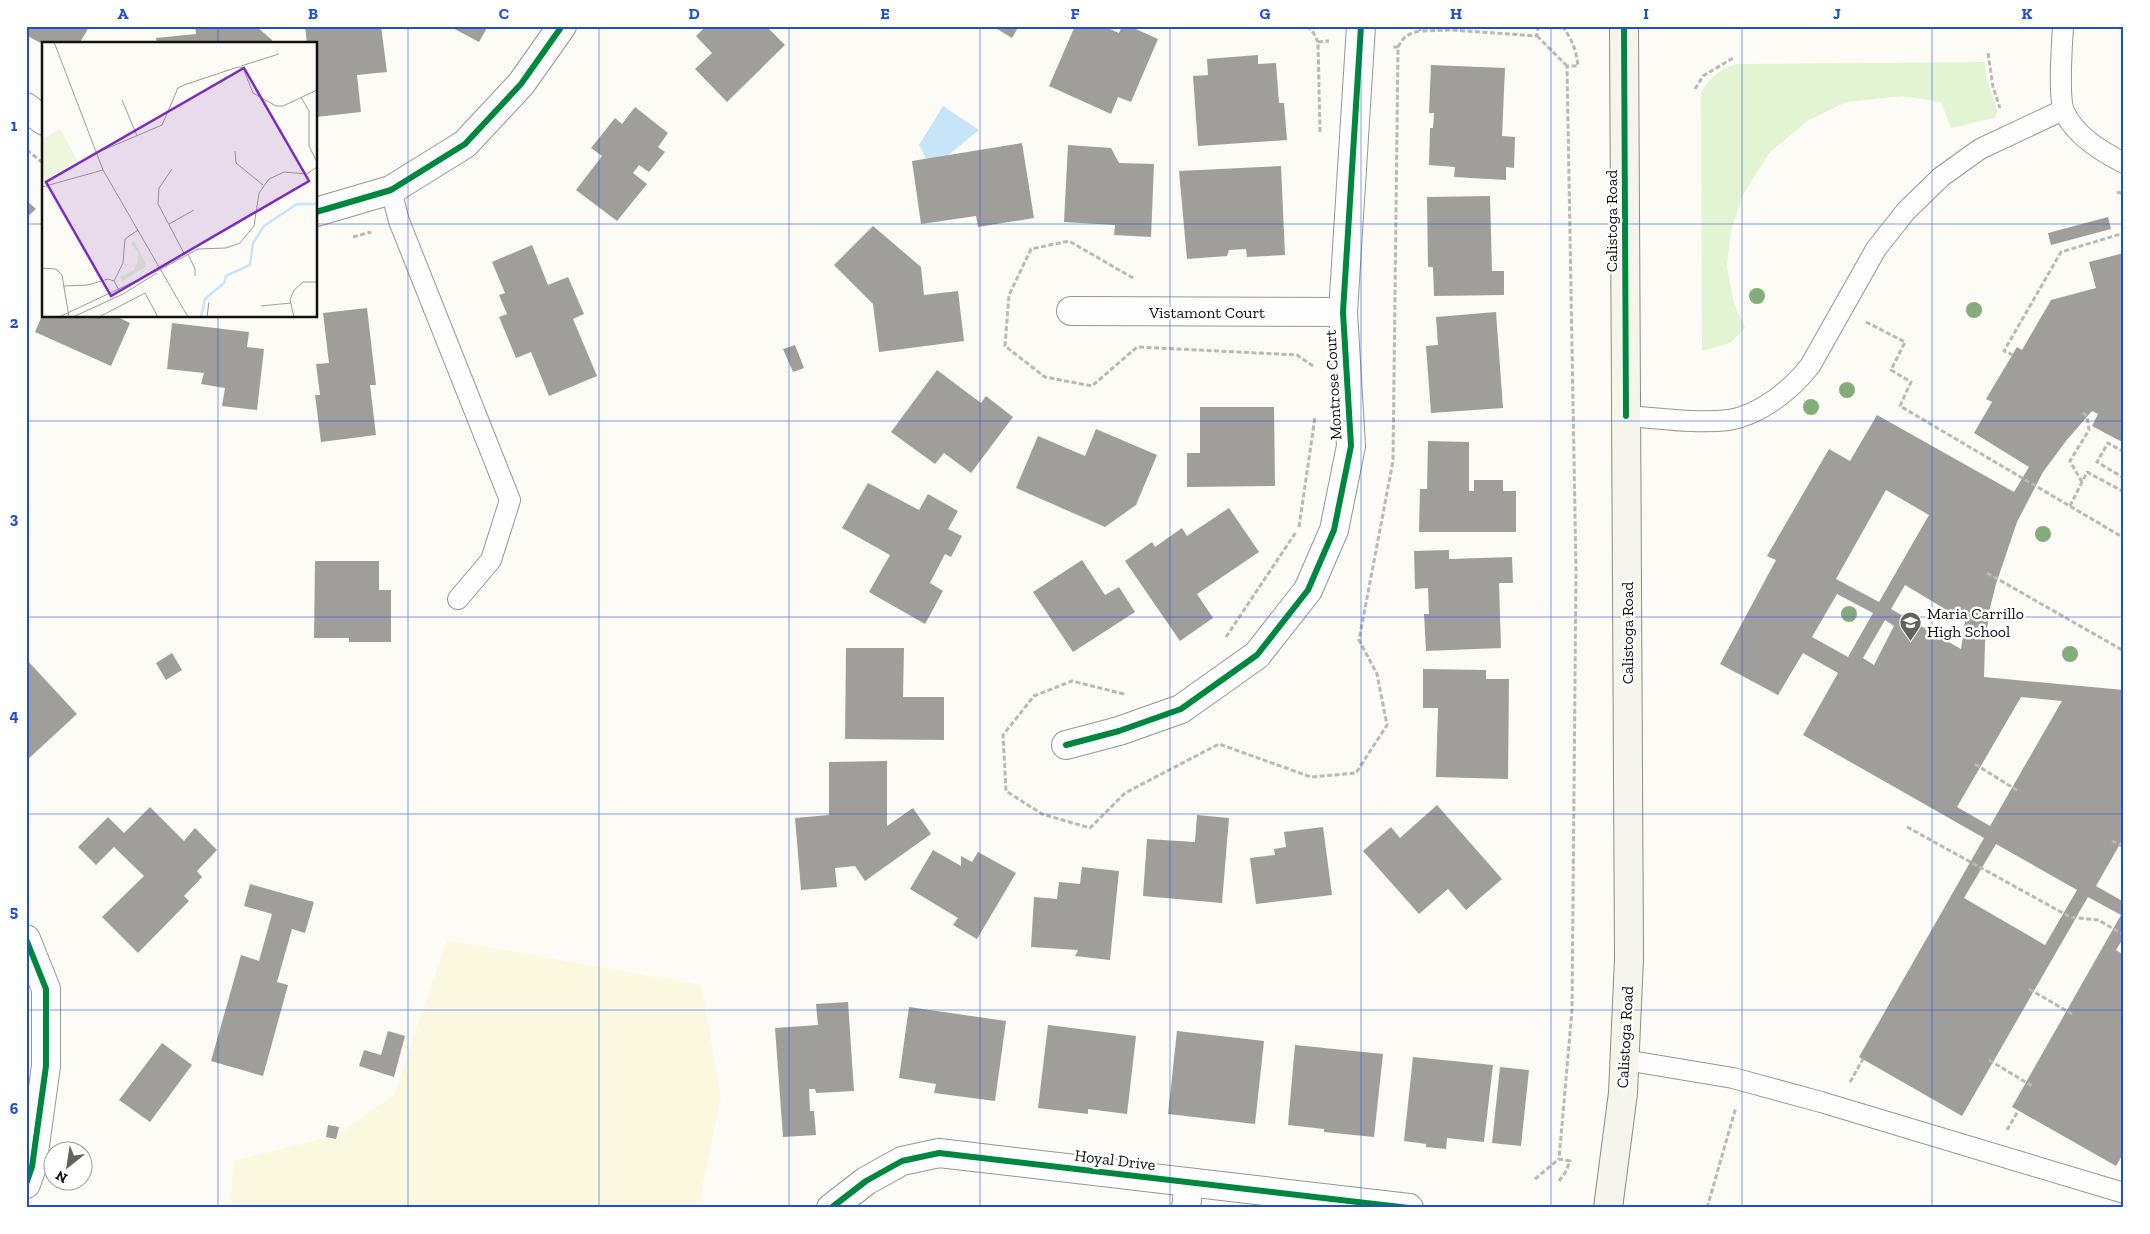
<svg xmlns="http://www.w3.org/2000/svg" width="2150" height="1234" viewBox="0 0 2150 1234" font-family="'Zilla Slab',serif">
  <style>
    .farmland { fill: #faf9e0 }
    .green { fill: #e3f4d3 }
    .water { fill: #c8e4f9 }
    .building { fill: #a09e9a; fill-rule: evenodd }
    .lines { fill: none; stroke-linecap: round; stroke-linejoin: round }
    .service-casing { stroke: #969693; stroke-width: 22 }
    .minor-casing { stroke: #969693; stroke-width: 30 }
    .secondary-casing { stroke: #8d8c8a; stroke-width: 30 }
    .path { stroke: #b9b9b8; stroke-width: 3; stroke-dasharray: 5 2.5; stroke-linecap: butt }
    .service { stroke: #fffefe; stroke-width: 20 }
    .minor { stroke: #fffefe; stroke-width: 28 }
    .secondary { stroke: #f5f5eb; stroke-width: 28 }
    .cycleway-casing { stroke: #fff; stroke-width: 9 }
    .cycleway { stroke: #00873e; stroke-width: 6 }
    .tree { fill: #85ad7c }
    .grid { fill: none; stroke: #1d4ed8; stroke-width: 1; stroke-opacity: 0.55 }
    .labels { text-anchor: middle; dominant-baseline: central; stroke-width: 5; stroke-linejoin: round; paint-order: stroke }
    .street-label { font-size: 16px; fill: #101010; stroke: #fff }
    .poi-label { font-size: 16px; fill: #101010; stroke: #fff; text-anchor: start }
    .inset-river { fill: none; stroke: #c8e4f9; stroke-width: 2.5 }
    .inset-road { fill: none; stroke: #9e9d99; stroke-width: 1 }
    .view { fill: #7b2cbf; fill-opacity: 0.15; stroke: #7b2cbf; stroke-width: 2.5 }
    .inset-edge { fill: none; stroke: #101010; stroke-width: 2.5 }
    .neatline { fill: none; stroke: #1d4ed8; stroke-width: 2 }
    .grid-label { font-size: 16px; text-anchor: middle; font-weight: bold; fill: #1d4ed8 }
  </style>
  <rect width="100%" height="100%" fill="#fcfbf5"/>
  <!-- farmland -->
  <path class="farmland" d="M447,940L701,985L721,1097L698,1208H231L233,1161L337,1135L394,1095Z"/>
  <!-- green -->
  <path class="green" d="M1985,62L1986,78L1998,111L1994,118L1951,128L1941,102L1902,96L1846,102L1807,121L1769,153L1743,195L1731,230L1727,267L1734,303L1745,328L1730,343L1702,351L1701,93C1710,77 1719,70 1736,64Z"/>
  <!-- water -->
  <path class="water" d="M943,106L979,130L931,169L919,145Z"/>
  <!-- building -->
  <path class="building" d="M26,26H87L89,27L79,44H44V45L26,35Z
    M195,26H256L272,40L273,44H157L156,38L196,34Z
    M305,26H381L387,72L357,75L361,112L316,117V44H307Z
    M449,26H488L479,42Z
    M706,26H766L785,45L727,102L695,69L712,53L696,36Z
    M992,26H1019L1012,38Z
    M1075,26H1103L1119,33L1122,26H1129L1158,39L1131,102L1118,97L1111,114L1049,86Z
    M1258,55V64L1276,63L1279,103H1284L1287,140L1198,146L1193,76L1208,75L1207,59Z
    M1431,65L1505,68L1502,136L1515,137L1514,168L1506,167V180L1454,177L1455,167L1429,165L1430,128H1433L1434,113H1429Z
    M635,107L668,133L658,147L665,152L649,172L639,165L633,173L647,184L617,221L576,190L602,156L591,148L615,118L622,124Z
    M1022,143L1034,218L978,227L976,216L921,224L912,161Z
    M1068,145L1111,148L1119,163L1154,164L1151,237L1114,235L1115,225L1064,222Z
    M1281,166L1285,255L1247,257L1246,249L1229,250L1227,256L1187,259L1179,171Z
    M1490,196L1492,271H1504V295L1434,296L1433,267H1428L1427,197Z
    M26,200L36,209L26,218Z
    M2108,217L2111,229L2051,245L2048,233Z
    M873,226L921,267L924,295L958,291L964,341L879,352L873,304L834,265Z
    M532,245L548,285L568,277L584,314L573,319L597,376L549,396L531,352L516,358L499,317L507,314L499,295L505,293L492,262Z
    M2124,253V443L2092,426L2098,414L2092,411L2066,441L2043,472L2017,522L1996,584L1990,608L1985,643L1984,677L2124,690V837L2096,886L2124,902V937L2116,950L2124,955V1152L2116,1166L2012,1107L2121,915L2088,897L1962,1116L1859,1057L1984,838L1803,735L1838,673L1803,653L1778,695L1720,664L1776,560L1767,556L1829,449L1850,461L1877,415L2014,492L2029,467L1974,433L1992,402L1986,399L2017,347L2022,350L2051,300L2096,288L2089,262ZM1886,490L1929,515L1879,602L1836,579ZM1905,585L1965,621L1961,649L1891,609ZM1837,594L1873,613L1848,657L1812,637ZM1885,620L1894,626L1874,665L1863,658ZM2021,697L2062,701L1990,826L1957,807ZM1996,844L2077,890L2045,945L1964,898Z
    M367,308L376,385H370L376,435L321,442L315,395H320L316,364L329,363L323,313Z
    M44,311V316H116L130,323L111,366L35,332Z
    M1496,312L1503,408L1431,413L1426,346L1438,345L1436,317Z
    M172,323L249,332L247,347L264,349L257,410L222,406L225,388L201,384L204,373L167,369Z
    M795,345L804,368L793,372L783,349Z
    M937,370L981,403L986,396L1013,417L971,473L944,453L935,464L891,432Z
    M1200,407H1274L1275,486L1187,487V453H1200Z
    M1096,429L1157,455L1136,505L1105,527L1016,488L1038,436L1085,456Z
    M1428,441L1469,442V491H1474V480H1503V491H1516V532H1419L1420,489H1427Z
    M868,483L919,510L928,494L958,511L948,529L962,536L951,557L945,554L930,583L943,591L925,624L869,592L890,555L842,528Z
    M1229,508L1259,552L1197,594L1213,618L1180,641L1125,561L1152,542L1155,547L1182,528L1187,536Z
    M1449,550V559L1512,557L1513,583H1499L1501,648L1426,651L1424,614H1429L1428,588L1415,589L1414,551Z
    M1082,560L1105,595L1119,587L1135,612L1073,652L1033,592Z
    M315,561H379V590H391V642H349V638H314Z
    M846,648H904L903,697H944V740L845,739Z
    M172,653L182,670L166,680L156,663Z
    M26,659L77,714L26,761Z
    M1423,669L1486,670V679H1509L1508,779L1436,777L1438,708H1423Z
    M887,761V826L913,808L931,834L865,881L855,866L835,868L837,887L801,890L795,818L829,815V762Z
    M1437,805L1502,879L1466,910L1448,889L1419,914L1363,851L1391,827L1400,838Z
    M150,807L184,841L195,828L217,850L197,871L202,877L184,896L189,901L138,953L102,917L144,876L114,847L96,865L78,847L108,817L124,833Z
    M1197,815L1229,818L1222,903L1143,896L1147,839L1195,842Z
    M1323,827L1332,895L1256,904L1250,858L1275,855L1274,849L1286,847L1284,832Z
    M933,850L961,866V856L972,862L978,852L1016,873L977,939L953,925L958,918L910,889Z
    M1082,867L1119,871L1110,960L1075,956L1078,950L1031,947L1034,897L1057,899L1059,882L1080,884Z
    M250,884L314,902L305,933L292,929L277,982L288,985L263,1076L211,1061L241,955L259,961L272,914L244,906Z
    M848,1002L854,1091L816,1093L815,1089H809L810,1111H814L816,1135L783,1137L775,1028L818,1025L816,1004Z
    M909,1007L1006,1021L995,1101L934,1093L936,1084L899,1078Z
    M1048,1025L1136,1036L1127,1114L1088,1109V1114L1038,1108Z
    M388,1031L405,1036L394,1077L359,1066L364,1050L381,1055Z
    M1177,1031L1264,1041L1255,1124L1168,1114Z
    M162,1043L192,1065L150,1122L119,1100Z
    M1295,1045L1383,1054L1374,1137L1324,1132V1129L1288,1125Z
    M1413,1057L1493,1065L1484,1142L1447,1138L1446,1149L1426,1147V1144L1404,1141Z
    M1500,1067L1529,1070L1521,1146L1492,1143Z
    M328,1125L339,1127L336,1139L326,1137Z"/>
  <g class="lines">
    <defs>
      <path id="service" d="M2063,26C2062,45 2058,96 2064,111C2074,135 2102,152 2124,163
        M391,190L399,221L510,500L491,560L458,599
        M1626,416C1659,418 1696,424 1729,420C1760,415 1791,390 1810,366L1876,249L1906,211L1941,177L1980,149L2063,110
        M1625,1060L1733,1078L1821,1102L2124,1193"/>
      <path id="minor" d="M26,107L44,121
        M316,212L391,190L465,144L521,84L562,26
        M1071,311L1343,312
        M1066,745L1119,731L1181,709L1257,655L1308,590L1334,530L1351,446L1343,312L1361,26
        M26,939L46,989V1066L32,1167L26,1184
        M831,1208L866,1181L902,1161L939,1153L1409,1208
        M1186,1208L1189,1183"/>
      <path id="secondary" d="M1608,1208L1623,1093L1629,959L1624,26"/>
    </defs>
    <!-- service casing -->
    <use href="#service" class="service-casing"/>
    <!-- minor casing -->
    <use href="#minor" class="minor-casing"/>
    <!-- secondary casing -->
    <use href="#secondary" class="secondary-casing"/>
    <!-- path -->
    <path class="path" d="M1307,26L1313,32L1318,42
      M1420,26V31L1452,30L1537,36L1538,26
      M1537,36L1567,66
      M1398,47C1403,37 1409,33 1420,31
      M1988,53L1993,87L2000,108
      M1695,89L1703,76L1733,58
      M1320,132L1318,42L1329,41
      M27,150L44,164
      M2117,192L2124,194
      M353,237L371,232
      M1133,278L1069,241L1031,249L1009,295L1005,346L1045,377L1092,386L1137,347L1297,355L1313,366
      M1866,322L1905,342L1891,370L1911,382L1900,406L2124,538
      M2013,355L2004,351L2061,252L2124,233
      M2124,452L2108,443L2097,462L2124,478
      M2082,482L2070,461L2089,430L2087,416L2082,412
      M2070,506L2087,472L2124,492
      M1299,527L1315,417
      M1987,573L2124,651
      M1226,637L1296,532
      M1124,694L1072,681L1034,696L1003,735L1006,791L1042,814L1090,828L1125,793L1219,744L1311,777L1356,773L1387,725L1377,674L1359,640L1393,461L1398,47H1392
      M1975,764L2018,791
      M1907,827L2070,917L2098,920L2124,935
      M2112,841L2124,847
      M2029,989L2072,1014
      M1989,1060L2032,1086
      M1850,1082L1863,1059
      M2007,1130L2018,1111
      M1535,1179L1559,1159
      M1559,1181L1565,1173L1570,1161L1559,1159L1572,1010L1576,571L1567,66H1578C1576,49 1572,39 1562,26
      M1707,1208L1736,1107"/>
    <!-- service -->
    <use href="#service" class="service"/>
    <!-- minor -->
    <use href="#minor" class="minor"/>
    <!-- secondary -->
    <use href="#secondary" class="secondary"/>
    <defs>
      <path id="cycleway" d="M1624,26L1626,416
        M316,212L391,190L465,144L521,84L562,26
        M1066,745L1119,731L1181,709L1257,655L1308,590L1334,530L1351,446L1343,312L1361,26
        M26,939L46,989V1066L32,1167L26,1184
        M831,1208L866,1181L902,1161L939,1153L1409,1208"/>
    </defs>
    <!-- cycleway casing -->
    <use href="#cycleway" class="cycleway-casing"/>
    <!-- cycleway -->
    <use href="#cycleway" class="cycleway"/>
  </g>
  <!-- trees -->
  <g class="tree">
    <circle cx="1757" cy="296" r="8"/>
    <circle cx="1974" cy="310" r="8"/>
    <circle cx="1847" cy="390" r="8"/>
    <circle cx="1811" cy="407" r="8"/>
    <circle cx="2043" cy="534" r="8"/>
    <circle cx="1849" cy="614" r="8"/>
    <circle cx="2070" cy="654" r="8"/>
  </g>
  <!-- grid -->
  <path class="grid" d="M218,26V44M408,26V1208M599,26V1208M789,26V1208M980,26V1208M1170,26V1208M1361,26V1208M1551,26V1208M1742,26V1208M1932,26V1208M26,224H44M316,224H2124M218,316V1208M26,421H2124M26,617H2124M26,814H2124M26,1010H2124"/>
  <!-- icons -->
  <defs>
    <symbol id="school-pin" viewBox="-11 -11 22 30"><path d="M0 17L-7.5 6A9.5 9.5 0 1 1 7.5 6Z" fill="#636260" stroke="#fff"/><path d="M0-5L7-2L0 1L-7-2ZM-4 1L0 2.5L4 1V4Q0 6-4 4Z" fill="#fff"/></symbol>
  </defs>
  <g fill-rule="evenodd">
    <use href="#school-pin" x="1898" y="610" width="25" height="34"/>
  </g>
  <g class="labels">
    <!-- street labels -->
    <g class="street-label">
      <text transform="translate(1611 221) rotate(-90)">Calistoga Road</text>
      <text x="1207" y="312">Vistamont Court</text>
      <text transform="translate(1333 385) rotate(-93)">Montrose Court</text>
      <text transform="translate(1627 633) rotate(-90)">Calistoga Road</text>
      <text transform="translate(1625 1037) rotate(-87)">Calistoga Road</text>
      <text transform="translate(1115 1160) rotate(7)">Hoyal Drive</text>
    </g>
    <!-- poi labels -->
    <g class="poi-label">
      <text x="1927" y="613">Maria Carrillo<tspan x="1927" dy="18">High School</tspan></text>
    </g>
  </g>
  <!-- overview -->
  <g transform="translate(42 42)">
    <rect width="275" height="275" fill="#fcfbf5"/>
    <path d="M92,198L105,224L81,239L78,235L92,228L96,219V210L89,202Z" fill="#e3f4d3"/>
    <path d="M18,87L36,120L3,140L0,136V98Z" fill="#eef7dd"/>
    <path class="inset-river" d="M159,275L163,257L182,241L184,234L208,223L211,201L222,184L255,162H275"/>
    <path class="inset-road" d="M12,0L61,128L146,275M199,24L237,12M259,55L267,69V104L275,120M80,58L95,94M193,109L194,121L221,143M54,111L120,83L136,46L142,43L196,25L201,26L211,51L234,64H241L275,48M130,127L117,146L116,162L143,213M0,145L61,128M127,182L152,168M146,212L153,227V234M0,226L14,227L20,233L27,275M119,227L156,207L184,206L198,201L212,184L217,151L227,137L242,130L265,132L275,125M72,239L81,221L83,197L96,188M21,244L46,243L66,237L72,239L77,248M219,264L249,261M17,275L119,227M31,275L81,252L115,231M57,275L103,251L116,275M165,275L167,260M252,275L248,258L252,248L261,240H275"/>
    <path class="view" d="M202,26L267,139L69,254L4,140Z"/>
    <rect width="275" height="275" class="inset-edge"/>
  </g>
  <!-- border -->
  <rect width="2150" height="1234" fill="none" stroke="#ffffff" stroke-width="55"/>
  <!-- north arrow -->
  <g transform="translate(68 1166) rotate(210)"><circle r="24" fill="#ffffff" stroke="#9f9f9f"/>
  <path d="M0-4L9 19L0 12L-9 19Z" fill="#636260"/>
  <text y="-8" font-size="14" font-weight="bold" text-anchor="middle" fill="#101010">N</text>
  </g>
  <rect x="28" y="28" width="2094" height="1178" class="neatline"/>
  <g class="grid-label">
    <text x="123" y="19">A</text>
    <text x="313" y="19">B</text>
    <text x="504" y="19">C</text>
    <text x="694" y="19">D</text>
    <text x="885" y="19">E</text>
    <text x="1075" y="19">F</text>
    <text x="1265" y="19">G</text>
    <text x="1456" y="19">H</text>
    <text x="1646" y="19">I</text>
    <text x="1837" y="19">J</text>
    <text x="2027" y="19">K</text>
    <text x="14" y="131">1</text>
    <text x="14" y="328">2</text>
    <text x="14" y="524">3</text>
    <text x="14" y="721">4</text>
    <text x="14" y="917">5</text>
    <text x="14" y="1114">6</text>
  </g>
</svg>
